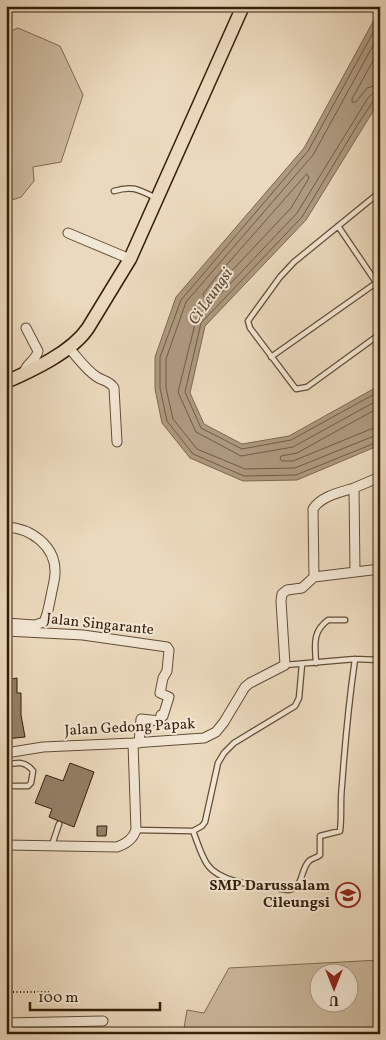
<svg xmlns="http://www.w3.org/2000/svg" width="386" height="1040" viewBox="0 0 386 1040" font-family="Vollkorn,serif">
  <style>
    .green { fill: #ccb99e; stroke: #806c53; fill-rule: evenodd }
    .water { fill: #ad997f; stroke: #7d684f }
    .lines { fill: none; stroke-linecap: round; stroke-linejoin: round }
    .shore { stroke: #705c44; stroke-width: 1 }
    .building { fill: #937f66; stroke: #341e08 }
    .lane-casing { stroke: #624d35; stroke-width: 7 }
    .street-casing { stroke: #624d35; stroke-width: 11 }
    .primary-casing { stroke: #341e08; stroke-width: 15 }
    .path { stroke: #341e08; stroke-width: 2; stroke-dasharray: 1 2.5; stroke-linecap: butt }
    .lane { stroke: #f2e6d4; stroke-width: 4.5 }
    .street { stroke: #f2e6d4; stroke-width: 9 }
    .primary { stroke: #ebd9bd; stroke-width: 12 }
    .labels { text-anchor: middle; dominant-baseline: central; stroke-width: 4; stroke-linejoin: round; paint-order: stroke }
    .street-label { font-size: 15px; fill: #341e08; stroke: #f2e6d4 }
    .poi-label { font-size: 15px; font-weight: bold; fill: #341e08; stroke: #f2e6d4; text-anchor: end }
    .water-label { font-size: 16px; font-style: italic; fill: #5e4932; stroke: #f2e6d4 }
  </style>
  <rect width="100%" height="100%" fill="#ebd9bd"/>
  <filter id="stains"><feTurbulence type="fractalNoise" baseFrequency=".004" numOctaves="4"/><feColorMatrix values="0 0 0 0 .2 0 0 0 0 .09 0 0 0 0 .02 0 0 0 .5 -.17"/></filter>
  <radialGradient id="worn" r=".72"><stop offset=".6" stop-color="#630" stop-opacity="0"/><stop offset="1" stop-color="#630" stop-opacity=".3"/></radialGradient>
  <!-- green -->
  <path class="green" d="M18,28L60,46L83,95L61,162L33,167L34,181L21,197L6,202V33Z
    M380,960V1034H183L187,1010L204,1013L229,968ZM318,972H348V1002H318Z"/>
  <!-- water -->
  <path class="water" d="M380,9V100L306,220L205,326L190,393L204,424L242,444L289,436L375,388L380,384V445L297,480L243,481L190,458L162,423L155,389V357L176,297L304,148Z"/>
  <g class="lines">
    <!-- shore -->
    <path class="shore" d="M380,20L308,151L181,300L160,357V388L167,421L193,454L244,476L296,475L380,441
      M380,33L313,155L186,302L166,359V388L173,419L197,449L245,469L295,468L374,436L380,435
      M380,48L352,99V102H356L367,88L380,84
      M380,92L373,93L368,98L297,213L196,320L178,392L196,432L241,456L293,447L380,399
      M380,98L374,100L358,124L302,217L201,323L185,392L201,428L242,449L291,440L380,391
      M307,174L309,178L291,208L207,297H204L203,294L216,277Z
      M380,407L297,453L281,456L280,459L282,461H293L371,429L380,428"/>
  </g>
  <!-- building -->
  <path class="building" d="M17,678V693H21V715L25,737L6,739V680Z
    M70,763L94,772L74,827L49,817L52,809L35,803L46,775L63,781Z
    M97,826H107L106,836H97Z"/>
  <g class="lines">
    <defs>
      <path id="lane" d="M114,191C133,185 139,190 156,198
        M380,192L294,262L280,277L248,321L250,328L296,389L307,387L380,334
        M338,226L380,288
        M271,357L376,283
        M316,663C315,645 312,632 328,620H345
        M285,665L355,659L380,660
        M6,765C18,762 25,761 33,771L31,783L28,786H6
        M136,830L193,831L202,826L205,822L218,763L224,753L234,743L295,706L299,698L302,664
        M193,831C197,841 201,855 207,864C221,885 265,886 288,890C304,888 300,870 309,861C312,858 317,858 320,855V836L340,831C342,816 340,801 342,785C345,743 349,701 355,659
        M52,845L59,824"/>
      <path id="street" d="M68,233L130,259
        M69,348C78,358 86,370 97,377C103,381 110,381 114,388L117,442
        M24,373C26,363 36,361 38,351L26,328
        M354,488L380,477
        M6,527C31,528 56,546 55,573C55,580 52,589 51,596C49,605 48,614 44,622L35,625L6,623
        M314,577L313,509C321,496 341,492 354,488L355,572
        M6,631L83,635L167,647L169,650L167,671L163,678L160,693L169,697L163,716L161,715L160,721L141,719L139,743
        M6,753L43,747L133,743L204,738L216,732L224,722L245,687L250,683L285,665L281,601L282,594L287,590L302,588L314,577L380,569
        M6,845L117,847C126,844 133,839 136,830L133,743
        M6,1023L103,1021"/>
      <path id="primary" d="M6,382C33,370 72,352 88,328L130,259L243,6"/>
    </defs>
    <!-- lane casing -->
    <use href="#lane" class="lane-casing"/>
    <!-- street casing -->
    <use href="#street" class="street-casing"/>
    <!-- primary casing -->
    <use href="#primary" class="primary-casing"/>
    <!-- path -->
    <path class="path" d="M6,992H50"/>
    <!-- lane -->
    <use href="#lane" class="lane"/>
    <!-- street -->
    <use href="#street" class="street"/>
    <!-- primary -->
    <use href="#primary" class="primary"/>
  </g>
  <!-- icons -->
  <defs>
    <symbol id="school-ring" viewBox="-11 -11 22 22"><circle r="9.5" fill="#f2e6d4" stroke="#8f2418" stroke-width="1.5"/><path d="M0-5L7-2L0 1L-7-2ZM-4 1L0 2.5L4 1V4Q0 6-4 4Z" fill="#8f2418"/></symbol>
  </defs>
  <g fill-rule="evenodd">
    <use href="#school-ring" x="334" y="881" width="28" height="28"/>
  </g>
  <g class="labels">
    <!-- street labels -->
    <g class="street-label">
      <text transform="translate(100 625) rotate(6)">Jalan Singarante</text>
      <text transform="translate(130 728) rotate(-3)">Jalan Gedong Papak</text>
    </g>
    <!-- poi labels -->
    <g class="poi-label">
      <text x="330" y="886">SMP Darussalam<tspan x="330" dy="17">Cileungsi</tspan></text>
    </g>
    <!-- water labels -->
    <g class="water-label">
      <text transform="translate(211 297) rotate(-55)">Ci Leungsi</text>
    </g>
  </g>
  <!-- margin -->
  <rect width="386" height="1040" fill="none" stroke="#ebd9bd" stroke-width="25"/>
  <rect x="8" y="8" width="371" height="1025" fill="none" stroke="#341e08" stroke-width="2.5"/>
  <rect x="12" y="12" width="361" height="1015" fill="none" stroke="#341e08"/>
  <!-- north arrow -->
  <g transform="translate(334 988) rotate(180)"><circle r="24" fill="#f2e6d4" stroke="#a69682"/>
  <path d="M0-4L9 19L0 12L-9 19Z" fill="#8f2418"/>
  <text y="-8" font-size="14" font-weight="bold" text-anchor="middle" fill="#341e08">U</text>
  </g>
  <!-- scale -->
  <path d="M30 1002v8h130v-8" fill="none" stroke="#341e08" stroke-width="2.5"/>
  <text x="38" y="1002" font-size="15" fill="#341e08" stroke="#f2e6d4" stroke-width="4" paint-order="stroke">100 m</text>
  <rect width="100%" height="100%" filter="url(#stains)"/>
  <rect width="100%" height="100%" fill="url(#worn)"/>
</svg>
